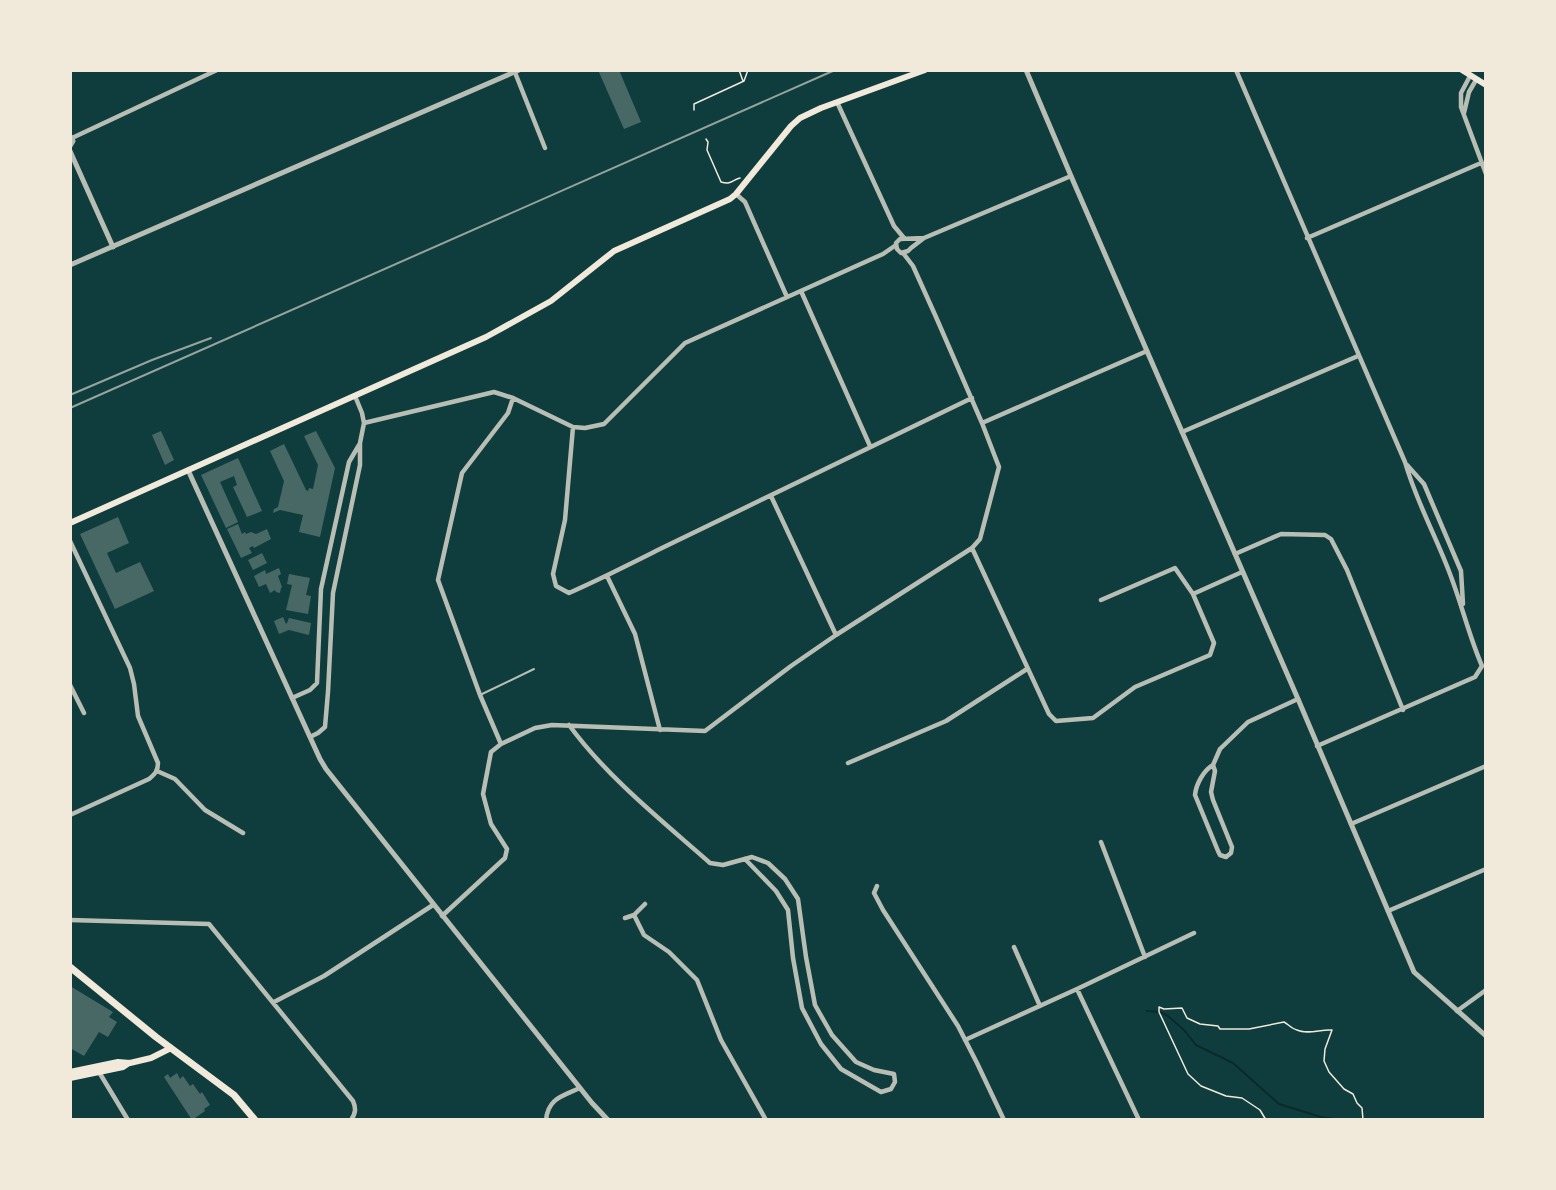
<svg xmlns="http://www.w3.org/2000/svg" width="1556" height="1190" viewBox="0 0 1556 1190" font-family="'Fira Sans',sans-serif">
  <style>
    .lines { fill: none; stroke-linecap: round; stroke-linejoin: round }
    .stream { stroke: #0a2a2b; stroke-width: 2 }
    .building { fill: #486865 }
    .path { stroke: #f1e9da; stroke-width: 1.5 }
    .service { stroke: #b8beb3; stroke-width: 2 }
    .minor { stroke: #b8beb3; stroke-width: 4.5 }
    .tertiary { stroke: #b8beb3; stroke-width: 5 }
    .secondary { stroke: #f1e9da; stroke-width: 6 }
    .primary { stroke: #f1e9da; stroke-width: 7 }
    .rail { stroke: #97a49c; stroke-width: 2 }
  </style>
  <rect width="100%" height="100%" fill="#0f3d3e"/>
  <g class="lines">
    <!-- stream -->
    <path class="stream" d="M1147,1011L1160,1012L1168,1016L1184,1030L1196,1045L1233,1063L1279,1104L1321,1117L1341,1120"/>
  </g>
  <!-- building -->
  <path class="building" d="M598,70H619L641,122L624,129Z
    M161,431L174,460L165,465L152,435Z
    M316,431L335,468L320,537L299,532L303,515L280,510L273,513L274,509L278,507L284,481L270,451L284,444L306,490L308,491L309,488L313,489L318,465L304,436Z
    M238,458L262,511L247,517L233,487L237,485L234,476L220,482L238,522L226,528L201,475Z
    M118,517L129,543L107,553L116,573L140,562L154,591L115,609L80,534Z
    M238,524L242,534L245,532L246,534L251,532L256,534L267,529L271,539L254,548L253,546L249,548L252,553L241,558L227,529Z
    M262,553L267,563L253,570L248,560Z
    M279,568L281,574L278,576L282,587L281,588L280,593L276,592L275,590L270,593L266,584L259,587L254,576L265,570L266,574Z
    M289,574L310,578L306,595L311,596L308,614L286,610L292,585L287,584Z
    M283,617L286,624L287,623L289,618L311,623L309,635L289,630L279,634L274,621Z
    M70,986L113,1012L109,1017L117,1022L108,1037L99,1032L84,1056L70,1048Z
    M177,1073L180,1079L183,1076L190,1086L193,1084L200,1094L202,1092L210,1105L204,1109L205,1111L192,1120L164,1077L168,1074L170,1078Z"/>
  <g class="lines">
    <!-- path -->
    <path class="path" d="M739,70L743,81
      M694,110V104L744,81L748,70
      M706,139L708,142L707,150L721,182C732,185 732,180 740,178
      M1266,1120L1260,1110L1242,1098L1226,1096L1201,1086L1188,1074L1159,1012V1007L1164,1009L1182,1008L1187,1018L1200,1024L1218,1026L1220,1029H1249L1284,1022C1288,1024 1292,1029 1297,1030C1307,1035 1321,1029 1332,1030L1325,1049L1324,1061L1329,1072L1344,1089L1353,1094L1357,1103L1362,1108L1363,1120"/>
    <!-- service -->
    <path class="service" d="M480,695L534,669"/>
    <!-- minor -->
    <path class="minor" d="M514,70L545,148
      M1236,70L1405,462C1416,501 1436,536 1450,574C1462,605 1469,636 1482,666L1475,677L1317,746
      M1470,76L1461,93V107L1486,174
      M837,102L894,226L904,238
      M1464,113L1469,92L1476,80
      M72,138L217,70
      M736,194L745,202L787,297
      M924,238L900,239L896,243L897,249L901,253L908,251L911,248L924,238L1071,176
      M1307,238L1481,163
      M801,291L870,446
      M364,423L494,392L513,398L573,427L585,428L604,424L685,343L883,254L896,245
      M982,423L1147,351
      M573,427L565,520L553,574L556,586L569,593C601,579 632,563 664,547C767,498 869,447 972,398
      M1182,432L1358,356
      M1407,465L1424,484L1461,571L1463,604
      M771,496L836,635
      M70,541L130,668L134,684L138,716L158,763C158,771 155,774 149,779L70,815
      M972,548L1049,714L1056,721L1093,718L1135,687L1210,655L1214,643L1193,594L1242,572
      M1235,554L1281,534L1325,535L1331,539L1347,570L1403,710
      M607,576L635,634L660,730
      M1101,600L1175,568L1193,594
      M70,685L84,713
      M292,698L310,690L317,683L321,589L349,462L359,445
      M569,725C608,778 661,820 710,863L723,865L752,857L768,863L785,879L798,899L806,957L815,1005L832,1035L856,1062L874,1070L894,1074L895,1082L891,1089L881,1092L841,1069L821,1044L802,1008L793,958L788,910L776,891L745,859
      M310,737L318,733L325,727L328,692L333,593L360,465V443L364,423L362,413L355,396
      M501,744L480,695L438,580L462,473L508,413L513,398
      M848,763L946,721L1027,669
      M1213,765C1204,770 1196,784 1195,795L1218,851L1220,855L1226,857L1231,853L1232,847L1213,800L1211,792L1215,771L1213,765L1220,749L1248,722L1298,699
      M157,771L175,779L205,810L243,833
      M1351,824L1486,766
      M1101,842L1145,957
      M877,886L874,893L883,910L958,1026L977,1063L1004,1120
      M645,904L634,915L644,935L669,952L697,980L721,1040L766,1120
      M1388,911L1486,869
      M442,916L505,858L507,849L491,824L483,794L491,752L501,744L535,728L552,725L705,731L791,666L836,635L972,548L980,539L999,467L982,423L936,317L913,266L903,253
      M625,918L634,915
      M70,920L209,924L353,1101C356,1108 356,1113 351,1120
      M1014,947L1040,1006
      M1077,989L1139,1120
      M274,1002L324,976L433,905
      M1457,1011L1486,990
      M965,1040L1077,989L1194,933
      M99,1072L128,1120
      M546,1120C548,1098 563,1096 580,1088"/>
    <!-- tertiary -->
    <path class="tertiary" d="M1026,70L1071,176L1298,699L1414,972L1486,1036
      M70,136L73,141L70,146
      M70,151L113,247
      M70,265L519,70
      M188,470L320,759L326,769L592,1103L608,1120"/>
    <!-- secondary -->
    <path class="secondary" d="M1462,70L1486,85
      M70,523L486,337L551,301L614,251L730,199L736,194L791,126L800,118L821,108L925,70
      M70,1072L118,1062L130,1063L151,1058L171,1048
      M70,1078L123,1067L129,1063"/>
    <!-- primary -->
    <path class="primary" d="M70,967L156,1037L234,1095L255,1120"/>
    <!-- rail -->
    <path class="rail" d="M70,395L152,360L211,338
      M70,408L835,70"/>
  </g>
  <!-- border -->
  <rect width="1556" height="1190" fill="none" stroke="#f1e9da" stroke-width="144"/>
</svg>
